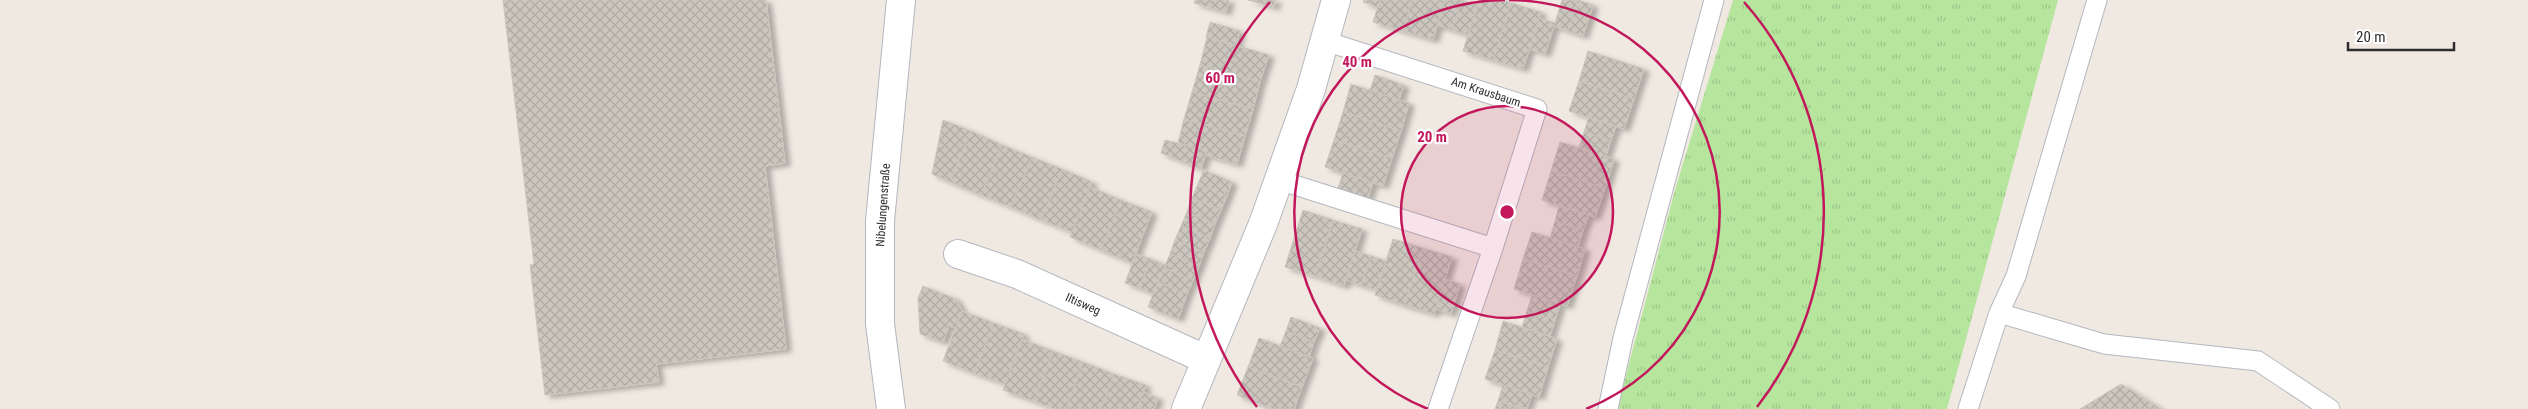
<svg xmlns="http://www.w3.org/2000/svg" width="2528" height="409" viewBox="0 0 2528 409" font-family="'Roboto Condensed',sans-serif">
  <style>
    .grass { fill: url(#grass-tufts) }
    .building { fill: url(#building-cross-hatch); stroke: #cbc5ba; filter: url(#shadow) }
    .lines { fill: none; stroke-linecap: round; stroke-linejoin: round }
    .service-casing { stroke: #b4b7c1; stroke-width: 21 }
    .minor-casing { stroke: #b4b7c1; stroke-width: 30 }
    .service { stroke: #fff; stroke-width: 19 }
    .minor { stroke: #fff; stroke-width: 28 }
    .ring { fill: none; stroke: #c2185b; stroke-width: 2.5 }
    .labels { text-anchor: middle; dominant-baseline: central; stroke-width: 4.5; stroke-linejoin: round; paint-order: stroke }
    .street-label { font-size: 12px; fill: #2e2e2e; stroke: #fff }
    .centre { fill: #c2185b; stroke: #fff; stroke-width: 2.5 }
    .ring-label { font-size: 15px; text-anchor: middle; font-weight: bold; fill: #c2185b; stroke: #fff; stroke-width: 4.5; stroke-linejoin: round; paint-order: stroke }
  </style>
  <defs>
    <pattern id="grass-tufts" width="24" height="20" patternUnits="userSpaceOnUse" patternTransform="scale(1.25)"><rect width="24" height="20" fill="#b6e59e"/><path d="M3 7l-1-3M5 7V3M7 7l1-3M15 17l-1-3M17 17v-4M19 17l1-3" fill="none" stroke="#9dc588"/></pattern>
    <pattern id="building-cross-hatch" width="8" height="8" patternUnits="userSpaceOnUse" patternTransform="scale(1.25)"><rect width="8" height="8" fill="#cbc7bf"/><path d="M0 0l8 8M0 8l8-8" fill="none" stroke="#afaba4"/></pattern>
    <filter id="shadow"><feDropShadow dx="5.5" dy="3" stdDeviation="2.5" flood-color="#0004"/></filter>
  </defs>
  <rect width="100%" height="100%" fill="#efe9e1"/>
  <!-- grass -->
  <path class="grass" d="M1733,0H2058L1947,409H1617L1675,190Z"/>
  <!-- building -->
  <path class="building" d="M503,0H766L785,163L765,166L786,349L656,364L659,382L545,395L530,265L534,264Z
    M1195,0H1229L1226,12L1194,3Z
    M1248,0H1276L1274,7Z
    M1364,0H1380L1378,7L1363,2Z
    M1380,0H1412L1403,31L1373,22Z
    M1412,0H1445L1433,40L1403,31Z
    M1445,0H1462L1452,30L1437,25Z
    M1462,0L1477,5L1468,35L1452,30Z
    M1479,0H1503L1511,3L1493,60L1463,51Z
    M1562,0H1578L1568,31L1554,26Z
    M1578,0L1593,5L1583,36L1568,31Z
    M1511,3L1541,12L1523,69L1493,60Z
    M1539,18L1555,23L1545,54L1529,49Z
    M1210,22L1240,31L1236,46L1206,37Z
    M1207,37L1269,55L1260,82L1200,65Z
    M1588,51L1644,69L1634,99L1579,81Z
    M1200,65L1260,82L1253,109L1192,92Z
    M1375,75L1404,85L1399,100L1370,90Z
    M1579,81L1634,99L1624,129L1569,111Z
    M1351,84L1409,103L1401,131L1343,112Z
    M1192,92L1253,109L1245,136L1184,119Z
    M1343,112L1401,131L1392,158L1334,140Z
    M1589,117L1616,126L1611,141L1584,132Z
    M1184,119L1245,136L1237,164L1205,155L1207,151L1178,143Z
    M943,120L971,131L950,182L932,174Z
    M971,131L1002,145L981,195L950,182Z
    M1584,132L1611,141L1606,156L1579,148Z
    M1165,140L1207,151L1201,169L1161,153Z
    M1334,140L1392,158L1383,186L1325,167Z
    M1560,142L1614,159L1605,188L1551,171Z
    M1002,145L1032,157L1011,207L981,195Z
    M1032,157L1062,169L1041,220L1011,207Z
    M1062,169L1092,182L1072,232L1041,220Z
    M1204,170L1232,182L1227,196L1198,184Z
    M1551,171L1605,188L1595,217L1542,200Z
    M1343,173L1373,183L1368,198L1338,188Z
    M1198,184L1227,196L1221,210L1192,198Z
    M1090,187L1121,200L1101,250L1070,237Z
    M1192,198L1221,210L1215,224L1187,212Z
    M1121,200L1152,212L1132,263L1101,250Z
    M1559,206L1589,215L1583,230L1555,221Z
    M1303,210L1333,220L1315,276L1285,267Z
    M1187,212L1215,224L1210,238L1181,226Z
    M1333,220L1362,229L1344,286L1315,276Z
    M1555,221L1583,230L1578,247L1550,238Z
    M1181,226L1210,238L1204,252L1175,240Z
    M1532,232L1585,249L1577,276L1523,259Z
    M1393,239L1423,248L1404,305L1375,295Z
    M1175,240L1204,252L1199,266L1170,254Z
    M1423,248L1452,257L1434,314L1404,305Z
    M1355,251L1371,256L1361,285L1346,280Z
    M1136,254L1151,259L1139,288L1125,283Z
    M1170,254L1199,266L1193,280L1164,268Z
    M1371,256L1386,261L1377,290L1361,285Z
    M1151,259L1165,265L1154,294L1139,288Z
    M1523,259L1577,276L1567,306L1514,289Z
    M1164,268L1193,280L1187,294L1158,282Z
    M1445,279L1460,284L1451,314L1436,309Z
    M1158,282L1187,294L1178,319L1148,307Z
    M923,286L956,299L962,311L956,328L949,326L943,342L920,334L918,298Z
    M1532,295L1560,304L1555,320L1527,311Z
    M962,311L994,323L974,373L943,361Z
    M1527,311L1555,320L1550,336L1522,327Z
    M1291,317L1320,328L1314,342L1286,331Z
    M1503,321L1557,339L1548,367L1495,350Z
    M994,323L1024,334L1005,384L974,373Z
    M1286,331L1314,342L1309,357L1280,346Z
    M1259,338L1313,358L1302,387L1248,367Z
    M1022,339L1053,351L1034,401L1003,390Z
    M1495,350L1548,367L1539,397L1485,379Z
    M1053,351L1083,362L1066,409H1054L1034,401Z
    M1083,362L1114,374L1101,409H1066Z
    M1248,367L1302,387L1294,409H1273L1237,395Z
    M1114,374L1146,385L1137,409H1101Z
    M2121,384L2161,409H2080Z
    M1503,385L1532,394L1527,409L1498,401Z
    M1143,392L1158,398L1154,409H1137Z
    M1498,401L1523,409H1495Z"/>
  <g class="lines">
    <defs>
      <path id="service" d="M1325,41L1537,109L1493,248L1438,409
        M1279,180L1493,248
        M1999,313L2104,344L2258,361L2330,409
        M1608,409L1623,338L1714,0
        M1968,409L1999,313L2016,276L2097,0"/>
      <path id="minor" d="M958,254L1017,274L1205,359
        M891,409L880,324V221L901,0
        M1186,409L1263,224L1311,89L1336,0"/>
    </defs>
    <!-- service casing -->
    <use href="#service" class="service-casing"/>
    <!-- minor casing -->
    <use href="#minor" class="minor-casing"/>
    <!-- service -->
    <use href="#service" class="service"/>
    <!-- minor -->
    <use href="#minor" class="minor"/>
  </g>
  <!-- distance rings -->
  <circle cx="1507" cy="212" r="106" fill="#c2185b" fill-opacity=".12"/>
  <g class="ring">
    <circle cx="1507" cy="212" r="106"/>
    <path d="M1428 409A212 212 0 0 1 1505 0M1509 0A212 212 0 0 1 1586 409"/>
    <path d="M1257 407A317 317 0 0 1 1270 2M1744 2A317 317 0 0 1 1757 407"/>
  </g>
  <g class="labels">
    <!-- street labels -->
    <g class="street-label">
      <text transform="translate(1486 92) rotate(18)">Am Krausbaum</text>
      <text transform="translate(883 205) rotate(-86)">Nibelungenstraße</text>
      <text transform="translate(1083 304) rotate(24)">Iltisweg</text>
    </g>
  </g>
  <circle cx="1507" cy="212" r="8" class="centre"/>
  <g class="ring-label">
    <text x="1357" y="67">40 m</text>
    <text x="1220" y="83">60 m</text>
    <text x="1432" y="142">20 m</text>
  </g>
  <!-- scale -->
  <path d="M2348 42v8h106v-8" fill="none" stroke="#2e2e2e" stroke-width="2.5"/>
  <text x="2356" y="42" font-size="15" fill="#2e2e2e" stroke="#ffffff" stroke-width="4" paint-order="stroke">20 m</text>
</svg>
